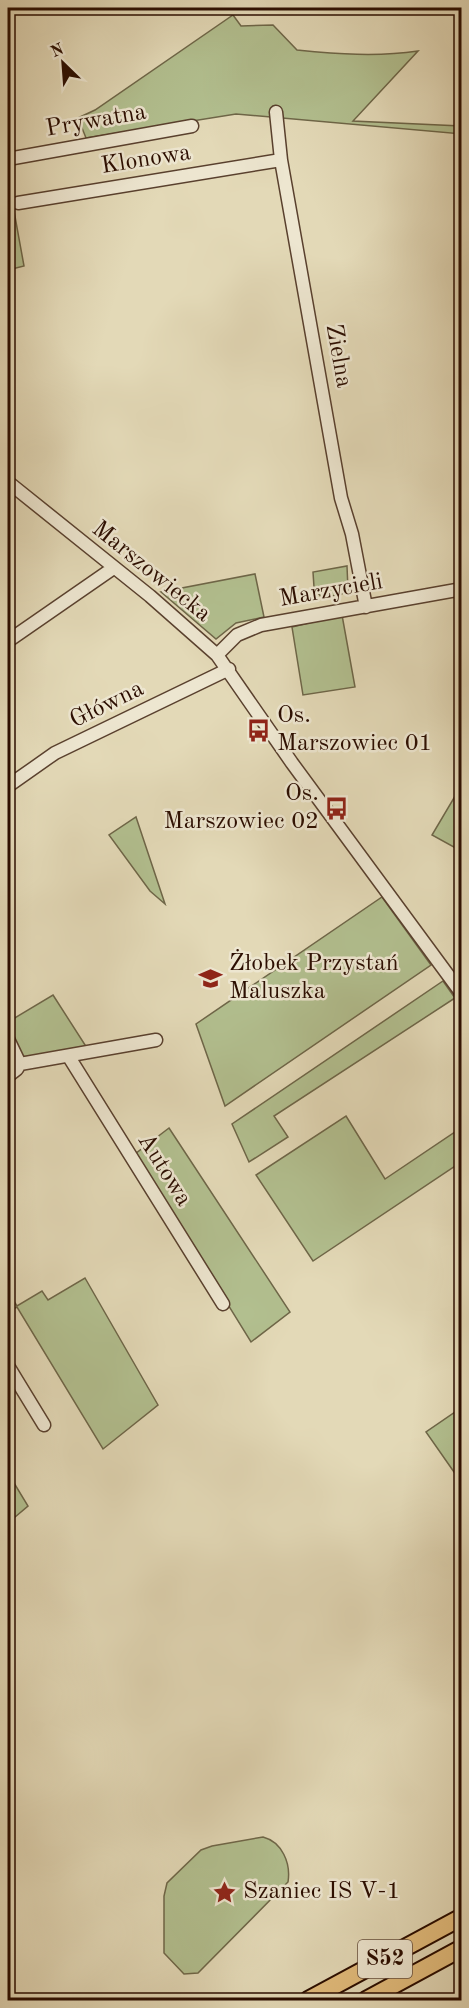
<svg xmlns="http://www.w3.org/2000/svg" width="469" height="2008" viewBox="0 0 469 2008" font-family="'Old Standard TT',serif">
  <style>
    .green { fill: #b2bf8f; stroke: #6e6648; stroke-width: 1.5 }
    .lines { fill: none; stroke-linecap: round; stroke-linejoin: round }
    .minor-casing { stroke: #59402e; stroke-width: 15 }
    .highway-casing { stroke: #2b0d00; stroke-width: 20 }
    .minor { stroke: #ede6d0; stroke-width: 12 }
    .highway { stroke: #e2bc7c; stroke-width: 16 }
    .labels { text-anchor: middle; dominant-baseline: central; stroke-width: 5; stroke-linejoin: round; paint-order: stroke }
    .shield { fill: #ede6d0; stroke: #654e3e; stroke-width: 1.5 }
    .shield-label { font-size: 22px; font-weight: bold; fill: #2b0d00 }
    .street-label { font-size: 24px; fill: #2b0d00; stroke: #ede6d0 }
    .poi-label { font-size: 24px; fill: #2b0d00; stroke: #ede6d0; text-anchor: start }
  </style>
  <rect width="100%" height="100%" fill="#e3d9b7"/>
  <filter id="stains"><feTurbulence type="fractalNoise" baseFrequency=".00333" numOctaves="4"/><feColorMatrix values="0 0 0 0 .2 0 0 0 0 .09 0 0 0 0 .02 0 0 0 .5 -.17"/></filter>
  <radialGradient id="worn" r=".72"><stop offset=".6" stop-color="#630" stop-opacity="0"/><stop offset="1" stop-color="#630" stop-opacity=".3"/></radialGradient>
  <!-- green -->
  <path class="green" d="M233,15L241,26L273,25L297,50C337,54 377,57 418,51L353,121L461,126L462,134L236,114L86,138L78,118L95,110Z
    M12,200L24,266L8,270V201Z
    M347,566L348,590L340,595L321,597L314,587L313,572Z
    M255,574L264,617L236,623L216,639L161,592Z
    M342,615L355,687L303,695L292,627Z
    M461,786V851L432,835Z
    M136,817L165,904L150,891L109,835Z
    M382,897L431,965L225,1106L196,1024Z
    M443,981L455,998L274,1116L288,1137L249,1162L232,1124Z
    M53,995L87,1048L24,1059L8,1028V1022Z
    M346,1116L385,1179L461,1128V1162L313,1261L256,1175Z
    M169,1128L290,1312L251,1342L135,1154Z
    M85,1278L158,1405L103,1449L17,1307L8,1312V1292L17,1306L42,1291L48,1300Z
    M461,1408V1482L426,1432Z
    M8,1473L28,1506L8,1523Z
    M263,1837C282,1842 291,1863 288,1882L198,1973L184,1974L164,1953V1896L167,1883L201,1850L212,1846Z"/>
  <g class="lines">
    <defs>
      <path id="minor" d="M276,112L281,160L341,498L352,534L366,607
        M8,159L192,126
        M18,203L281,160
        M8,482L150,596L217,655L292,763L462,994
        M8,641L112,569
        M217,655L237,635L261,625L462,589
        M8,786L55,753L229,669
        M8,1039L20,1064
        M69,1057L223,1304
        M20,1064L156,1040
        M8,1076L17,1069L20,1064
        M8,1366L44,1425"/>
      <path id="highway" d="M308,2000L462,1917
        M366,2000L462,1948"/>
    </defs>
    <!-- minor casing -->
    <use href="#minor" class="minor-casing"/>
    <!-- highway casing -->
    <use href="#highway" class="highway-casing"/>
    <!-- minor -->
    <use href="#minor" class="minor"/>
    <!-- highway -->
    <use href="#highway" class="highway"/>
  </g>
  <!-- icons -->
  <defs>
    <symbol id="bus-bare" viewBox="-9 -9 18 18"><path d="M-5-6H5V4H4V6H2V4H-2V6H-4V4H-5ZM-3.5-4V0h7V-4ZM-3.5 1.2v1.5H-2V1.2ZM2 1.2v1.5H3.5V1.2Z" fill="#8f2418" stroke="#ede6d0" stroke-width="2.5" paint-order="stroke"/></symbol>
    <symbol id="school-bare" viewBox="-9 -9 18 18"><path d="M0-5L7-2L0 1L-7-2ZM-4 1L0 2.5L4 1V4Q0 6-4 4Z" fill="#8f2418" stroke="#ede6d0" stroke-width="2.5" paint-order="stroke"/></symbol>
    <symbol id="sight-bare" viewBox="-9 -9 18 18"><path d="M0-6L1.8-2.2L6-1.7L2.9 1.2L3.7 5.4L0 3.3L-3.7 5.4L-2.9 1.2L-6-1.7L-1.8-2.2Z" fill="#8f2418" stroke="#ede6d0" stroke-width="2.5" paint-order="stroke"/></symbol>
  </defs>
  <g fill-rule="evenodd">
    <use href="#bus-bare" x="242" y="714" width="33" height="33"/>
    <use href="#bus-bare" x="320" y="792" width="33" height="33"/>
    <use href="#school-bare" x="194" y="962" width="33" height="33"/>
    <use href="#sight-bare" x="208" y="1876" width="33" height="33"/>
  </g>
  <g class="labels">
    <!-- shield labels -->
    <rect class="shield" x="358" y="1940" width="54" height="38" rx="4.5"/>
    <g class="shield-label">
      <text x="385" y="1959">S52</text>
    </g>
    <!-- street labels -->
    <g class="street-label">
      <text transform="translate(96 121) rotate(-10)">Prywatna</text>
      <text transform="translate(146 160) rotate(-9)">Klonowa</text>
      <text transform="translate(338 356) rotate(80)">Zielna</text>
      <text transform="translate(151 572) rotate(39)">Marszowiecka</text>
      <text transform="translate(331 591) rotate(-10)">Marzycieli</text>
      <text transform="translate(107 705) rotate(-26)">Główna</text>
      <text transform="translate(164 1170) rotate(58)">Autowa</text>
    </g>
    <!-- poi labels -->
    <g class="poi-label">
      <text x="277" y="716">Os.<tspan x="277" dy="28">Marszowiec 01</tspan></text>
      <text x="319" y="794" text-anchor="end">Os.<tspan x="319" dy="28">Marszowiec 02</tspan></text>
      <text x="229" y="964">Żłobek Przystań<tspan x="229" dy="28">Maluszka</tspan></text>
      <text x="243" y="1892">Szaniec IS V-1</text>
    </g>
  </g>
  <!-- margin -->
  <rect width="469" height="2008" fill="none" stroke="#e3d9b7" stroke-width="30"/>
  <rect x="9" y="9" width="451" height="1990" fill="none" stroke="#2b0d00" stroke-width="3"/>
  <rect x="15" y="15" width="439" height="1978" fill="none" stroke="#2b0d00" stroke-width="1.5"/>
  <!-- north arrow -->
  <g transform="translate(63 63) rotate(335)" stroke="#ede6d0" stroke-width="4.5" paint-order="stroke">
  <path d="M0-4.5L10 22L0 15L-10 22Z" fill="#2b0d00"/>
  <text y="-9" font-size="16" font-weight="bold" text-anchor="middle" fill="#2b0d00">N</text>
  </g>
  <rect width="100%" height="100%" filter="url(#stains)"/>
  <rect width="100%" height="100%" fill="url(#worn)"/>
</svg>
